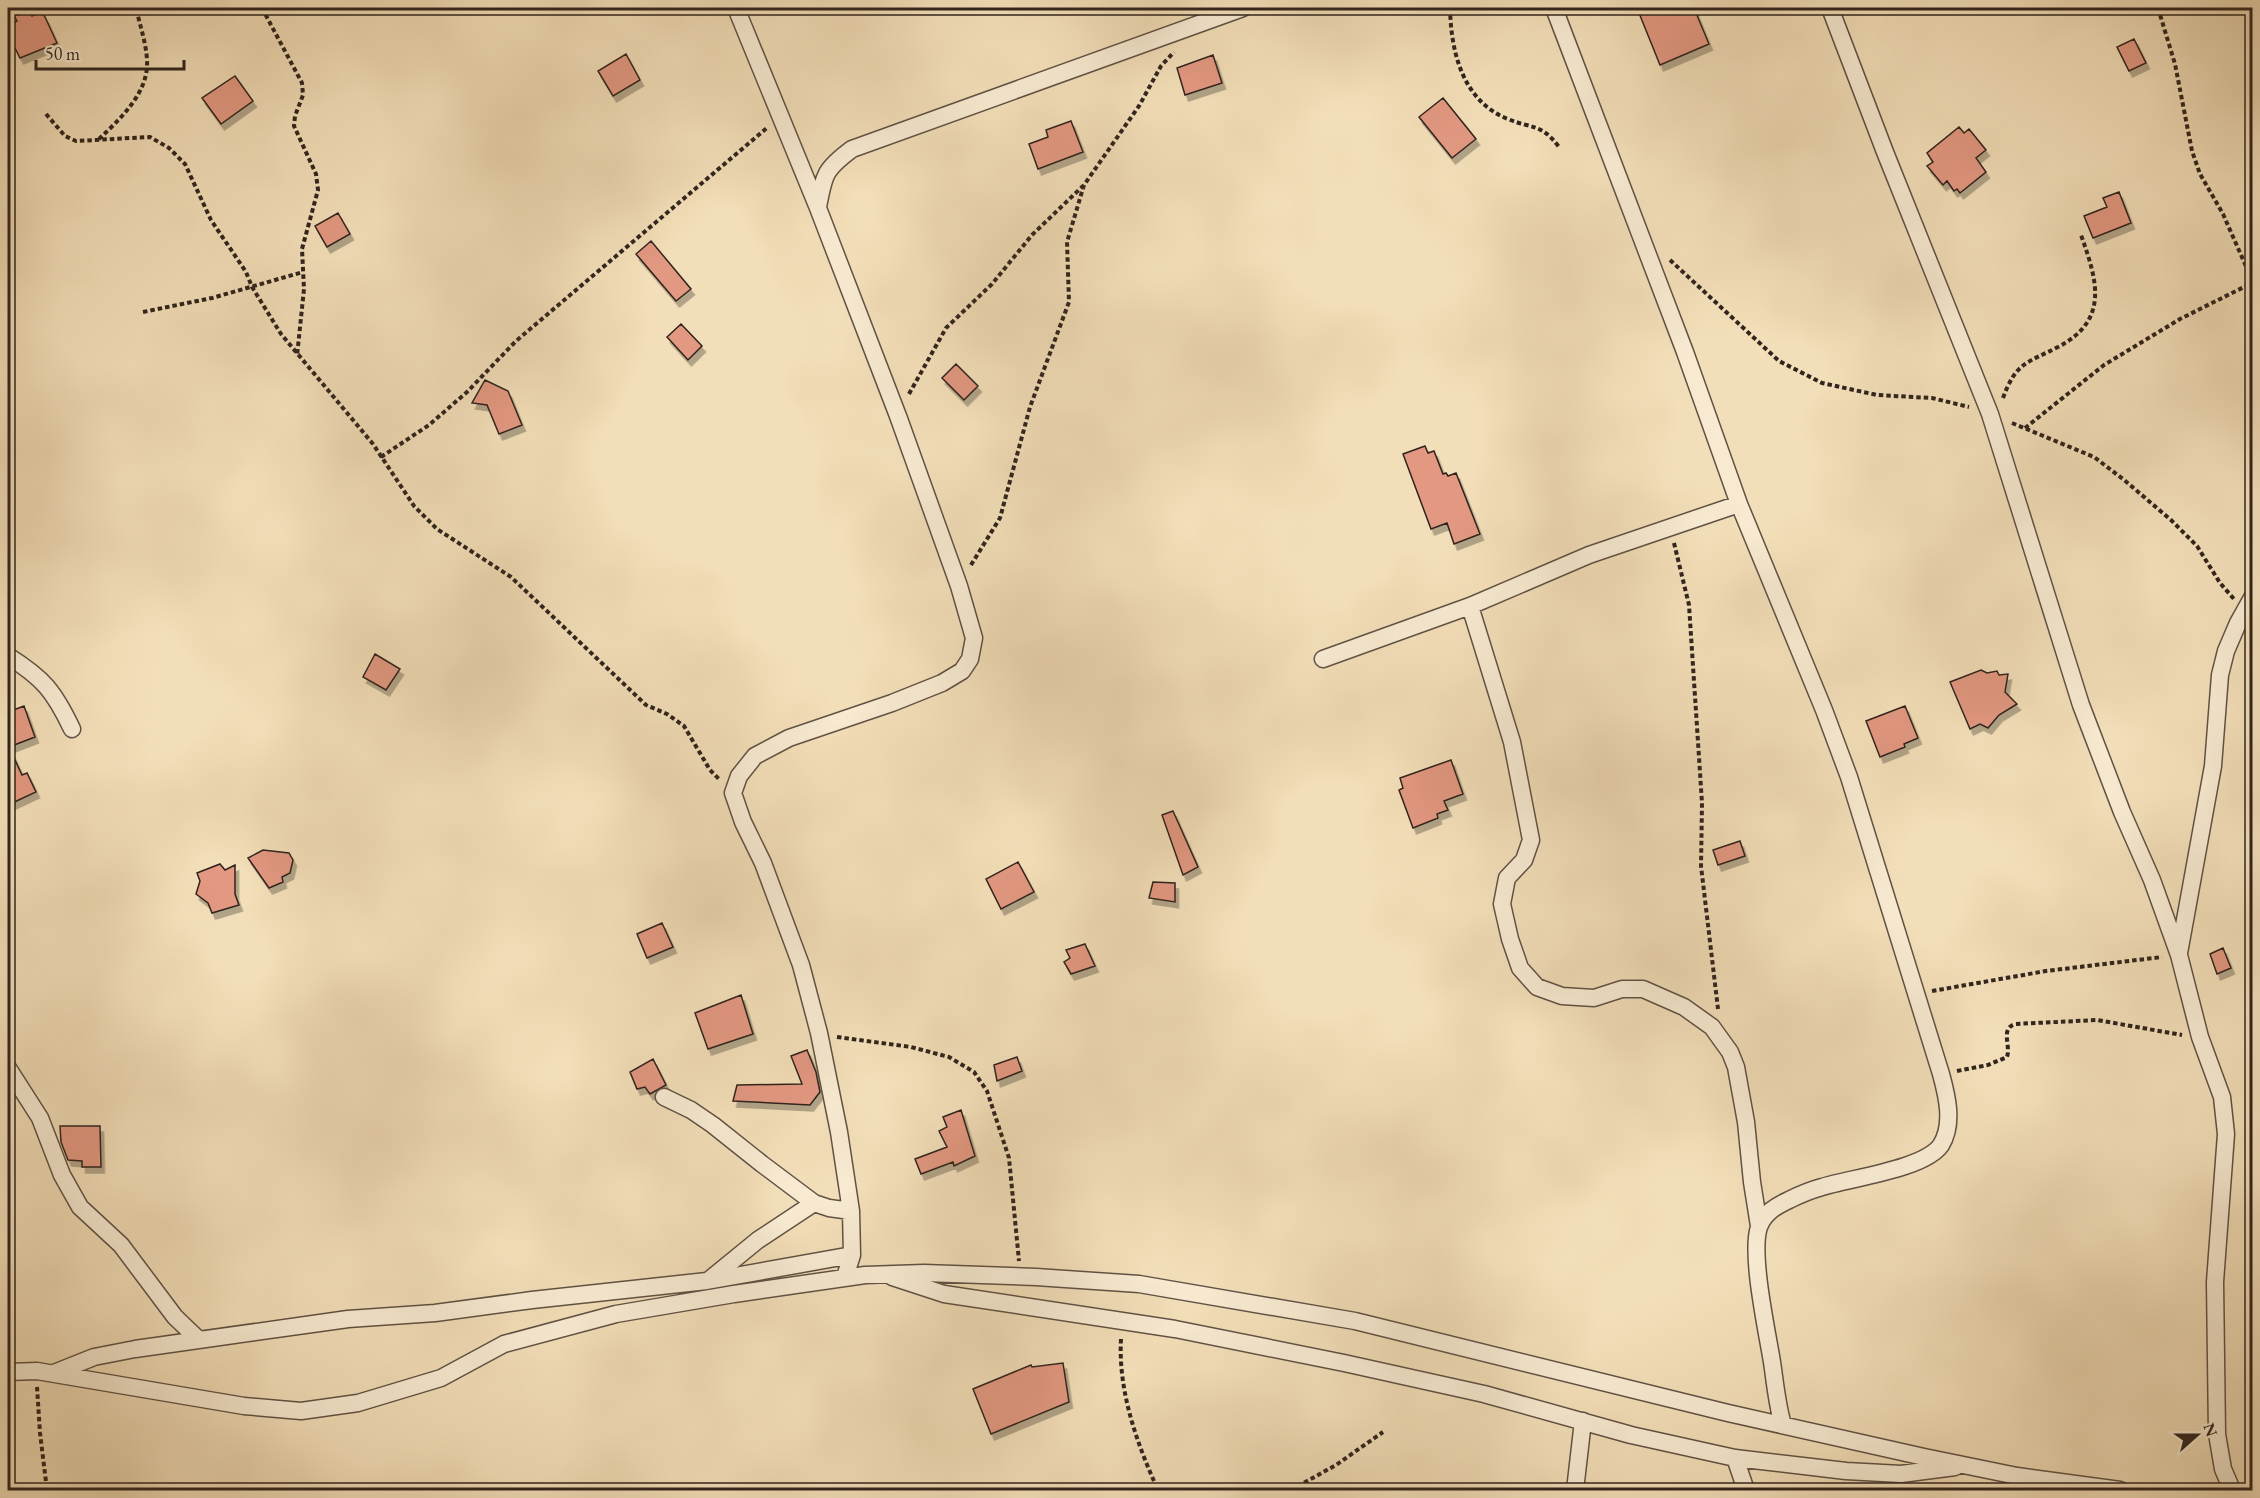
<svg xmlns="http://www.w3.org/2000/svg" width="2260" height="1498" viewBox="0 0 2260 1498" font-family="'EB Garamond',serif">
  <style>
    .building { fill: #e29881; stroke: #30241d; stroke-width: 1.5; filter: url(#shadow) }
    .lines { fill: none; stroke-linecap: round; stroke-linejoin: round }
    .minor-casing { stroke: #605244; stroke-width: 19 }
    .path { stroke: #30241d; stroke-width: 4; stroke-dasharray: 4.5 3; stroke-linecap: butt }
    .minor { stroke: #f7ead1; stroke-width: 16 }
  </style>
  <defs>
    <filter id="shadow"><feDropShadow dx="3.5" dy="6" stdDeviation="0" flood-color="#0004"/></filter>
  </defs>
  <rect width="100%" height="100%" fill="#f2deb8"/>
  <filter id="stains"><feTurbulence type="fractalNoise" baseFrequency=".00333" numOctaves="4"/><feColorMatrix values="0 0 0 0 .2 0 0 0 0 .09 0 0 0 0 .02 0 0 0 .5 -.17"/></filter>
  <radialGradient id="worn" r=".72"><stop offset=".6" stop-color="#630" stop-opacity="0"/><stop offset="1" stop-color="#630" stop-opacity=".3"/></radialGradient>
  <!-- building -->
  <path class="building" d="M1637,8H1694L1709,44L1660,65Z
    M29,9L32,16L41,12L45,17L57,43L20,58L12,42L8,43V26L17,21L14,16Z
    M2134,39L2146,63L2129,71L2117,47Z
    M626,54L640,80L613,96L598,71Z
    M1213,55L1222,83L1185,95L1177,68Z
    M235,76L253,101L221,124L202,98Z
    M1443,98L1476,139L1452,158L1419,117Z
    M1071,121L1083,152L1038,169L1029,144L1048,137L1046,130Z
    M1959,127L1964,133L1969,129L1986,150L1976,158L1986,172L1960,193L1957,189L1954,191L1947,181L1943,185L1927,166L1933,162L1927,153Z
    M2119,192L2131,223L2093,238L2084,216L2107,207L2103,198Z
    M338,213L350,234L327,247L315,226Z
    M651,241L691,289L676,301L636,254Z
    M681,324L702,346L688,360L667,337Z
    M956,364L978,386L964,400L942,378Z
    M485,380L508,391L522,425L499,434L487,405L472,403Z
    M1425,446L1428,453L1434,451L1443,474L1446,473L1448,476L1456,473L1480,534L1454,544L1447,523L1431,529L1403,454Z
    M375,654L400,669L386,690L363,677Z
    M1981,670L1987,673L1997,671L1999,675L2008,674L2005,692L2017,704L1999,715L1988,728L1980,724L1970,729L1950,682Z
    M24,706L35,737L9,747L22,775L27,773L36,792L8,805V712Z
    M1905,706L1918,738L1904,744L1905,747L1880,757L1866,721Z
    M1451,760L1463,794L1444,801L1448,810L1437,814L1438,818L1413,828L1399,790L1403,788L1400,778Z
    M1173,811L1198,867L1183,875L1162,815Z
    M1740,841L1745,856L1718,865L1713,850Z
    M263,850L289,853L293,860L290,873L282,877L283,882L269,888L248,858Z
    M1018,862L1034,892L1001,909L986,879Z
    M220,864L225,870L235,865V894L239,905L212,913L208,903L196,894L200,881L197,873Z
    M1153,882L1175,883V902L1149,898Z
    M662,923L673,947L647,958L637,934Z
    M1085,944L1095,966L1071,974L1064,962L1070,958L1066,950Z
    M2223,948L2231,968L2217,974L2210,954Z
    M741,995L753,1034L708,1049L695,1013Z
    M807,1050L816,1072L820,1092L810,1105L733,1101L737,1085L802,1084L791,1056Z
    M1017,1057L1022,1071L997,1081L994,1065Z
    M653,1059L666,1085L650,1094L645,1087L637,1089L630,1072Z
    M961,1110L975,1156L954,1166L953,1162L921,1174L915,1159L947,1147L939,1131L947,1127L943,1117Z
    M60,1126H100L101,1167H82V1161L68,1160L61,1142Z
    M1063,1363L1069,1402L991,1434L973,1389L1031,1365L1032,1367Z"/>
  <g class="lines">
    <defs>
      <path id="minor" d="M736,8L818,208L898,416L959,586L974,638L970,659L962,671L942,683L892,703L789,738L755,756L739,776L733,793L743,822L763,863L801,965L819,1033L839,1132L851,1211L852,1255L845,1277
        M1554,8L1685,352L1739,504L1824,710L1849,777L1941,1074C1947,1096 1954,1124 1941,1145C1925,1169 1850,1178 1822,1187C1811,1190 1799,1195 1789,1200C1776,1206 1764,1213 1759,1227C1750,1254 1767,1331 1772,1362C1775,1382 1777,1405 1783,1425
        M1830,8L1885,152L1990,414L2081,705L2122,812L2152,880L2179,955L2200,1037L2222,1097L2226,1134L2215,1282L2217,1434L2223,1469L2232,1490
        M818,207C824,174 825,169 852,149L1243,8
        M1470,606L1512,742L1531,840L1524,860L1507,878L1502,904L1510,939L1520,968L1537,987L1562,996L1594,998L1622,989H1643L1684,1007L1712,1027L1730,1052L1736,1067L1746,1122L1752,1182L1759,1226
        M8,656C43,678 54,691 72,729
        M1323,659L1470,606L1589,555L1739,504
        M2179,953L2213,766L2220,675L2226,651L2238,623L2252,598
        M8,1068L40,1118L62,1175L80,1207L121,1245L175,1317L199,1340
        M664,1097L691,1110L713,1125L762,1164L814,1203L829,1208L851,1211
        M892,1277L944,1294L1175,1329L1344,1363L1484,1394L1631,1435L1735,1458L1846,1471L1901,1474L1955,1467
        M709,1280L758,1240L814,1203
        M8,1372L37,1371L244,1406L301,1411L358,1403L441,1378L504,1344L616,1314L734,1294L865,1275L924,1273L1036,1277L1139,1284L1355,1321L1728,1413L1924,1457L2017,1476L2120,1490
        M54,1373L94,1357L135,1349L348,1319L435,1313L532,1300L707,1281L852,1255
        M1735,1458L1746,1490
        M1575,1490L1583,1421"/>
    </defs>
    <!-- minor casing -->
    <use href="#minor" class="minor-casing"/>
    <!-- path -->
    <path class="path" d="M262,8L302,83L303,95L295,116L294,126L316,174L318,190L302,249L304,289L297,356
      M1450,8C1451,51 1462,101 1508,119C1532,129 1541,123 1559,147
      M2158,8L2175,64L2192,151L2200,174L2223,214L2252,280
      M46,114L65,136L76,141L150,137L169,148L185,164L211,220L246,272L252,287L281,334L373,444L414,506L437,529L511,577L646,705L667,714L684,726L710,770L720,780
      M99,139C119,120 145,96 147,67C148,48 140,26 136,8
      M1670,260L1779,361L1822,383L1877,395L1932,398L1969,407
      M143,312L212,298L303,272
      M909,394L946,328L992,284L1032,235L1084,185
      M2003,398C2016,362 2027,363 2058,347C2110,320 2097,280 2081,235
      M2012,423L2094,457L2123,479L2171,520L2197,546L2220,583L2234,599
      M2025,428L2104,365L2180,319L2252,283
      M381,457L429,425L467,392L516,341L768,127
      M1674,543L1689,605L1702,803L1701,866L1718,1009
      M971,565L1000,518L1030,407L1069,302L1067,242L1084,185L1139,106L1161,66L1174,52
      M1932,991L2046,971L2162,957
      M837,1037L911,1047L949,1057L974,1072L987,1091L1009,1158L1019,1261
      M1957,1071L1988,1065L2007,1057C2011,1045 2000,1029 2015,1024L2097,1020L2182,1035
      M1121,1339C1118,1391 1137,1444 1158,1490
      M37,1387L40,1433L47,1490
      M1291,1490L1336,1465L1383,1432"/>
    <!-- minor -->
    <use href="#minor" class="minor"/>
  </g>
  <!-- margin -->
  <rect width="2260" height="1498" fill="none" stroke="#f2deb8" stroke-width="30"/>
  <rect x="9" y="9" width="2242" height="1480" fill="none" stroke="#30241d" stroke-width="3"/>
  <rect x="15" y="15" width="2230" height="1468" fill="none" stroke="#30241d" stroke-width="1.5"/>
  <!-- north arrow -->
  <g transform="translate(2197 1435) rotate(69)" stroke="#f7ead1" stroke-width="4.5" paint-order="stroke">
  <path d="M0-4.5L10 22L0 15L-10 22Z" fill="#30241d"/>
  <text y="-9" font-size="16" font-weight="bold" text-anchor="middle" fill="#30241d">N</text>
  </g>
  <!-- scale -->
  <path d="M36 60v9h148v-9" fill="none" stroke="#30241d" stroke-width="3"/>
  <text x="45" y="60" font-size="18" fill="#30241d" stroke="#f7ead1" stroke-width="4.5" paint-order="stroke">50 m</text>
  <rect width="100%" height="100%" filter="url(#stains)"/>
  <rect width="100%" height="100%" fill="url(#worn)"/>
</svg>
